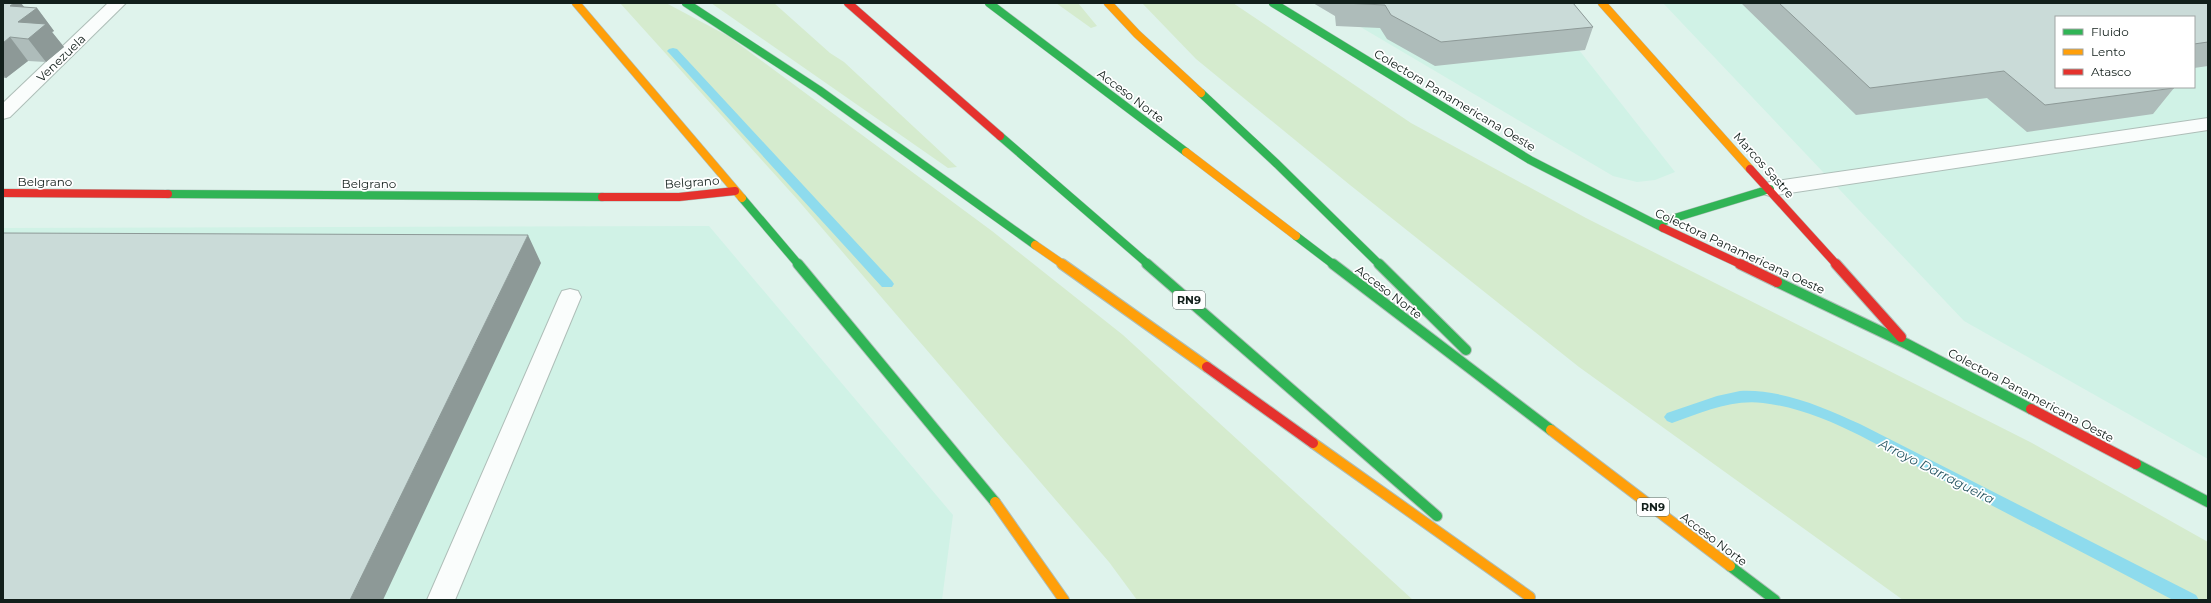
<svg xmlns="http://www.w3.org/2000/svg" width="2211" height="603" viewBox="0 0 2211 603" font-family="Montserrat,sans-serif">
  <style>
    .built { fill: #d0f2e6; fill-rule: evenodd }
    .green { fill: #d5ebce }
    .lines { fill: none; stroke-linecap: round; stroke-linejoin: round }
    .stream { fill: #8edbed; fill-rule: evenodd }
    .lane-casing { stroke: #aebeb8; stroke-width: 2 }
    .street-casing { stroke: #aebeb8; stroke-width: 2 }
    .fast-far1-casing { stroke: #aebeb8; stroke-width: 9 }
    .fast-casing { stroke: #aebeb8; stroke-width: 12 }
    .slow-far1-casing { stroke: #aebeb8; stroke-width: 9 }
    .slow-casing { stroke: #aebeb8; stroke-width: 12 }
    .jam-far1-casing { stroke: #aebeb8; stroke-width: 9 }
    .jam-casing { stroke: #aebeb8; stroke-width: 12 }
    .lane { fill: #fafdfc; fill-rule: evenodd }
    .street { fill: #fafdfc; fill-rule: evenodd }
    .fast-far1 { stroke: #30b455; stroke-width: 8 }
    .fast { stroke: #30b455; stroke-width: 10 }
    .slow-far1 { stroke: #ff9f0a; stroke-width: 8 }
    .slow { stroke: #ff9f0a; stroke-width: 10 }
    .jam-far1 { stroke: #e5322d; stroke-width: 8 }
    .jam { stroke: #e5322d; stroke-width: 10 }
    .wall { fill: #aebcba }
    .shaded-wall { fill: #8d9997 }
    .building { fill: #cadbd8; stroke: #8d9997 }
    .labels { text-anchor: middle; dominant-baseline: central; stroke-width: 3.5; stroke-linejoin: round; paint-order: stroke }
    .shield { fill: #fff; stroke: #59625f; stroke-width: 1 }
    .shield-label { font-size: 11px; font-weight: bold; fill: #121f1b }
    .street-label { font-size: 12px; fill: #121f1b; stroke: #fff }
    .water-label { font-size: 13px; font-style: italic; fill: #2c5965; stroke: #fff }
  </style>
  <rect width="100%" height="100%" fill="#dff3ec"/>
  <!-- built -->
  <path class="built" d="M1320,3H1542L1675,172L1655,180L1637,182L1613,176Z
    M1663,3H2208V459L1964,321ZM2056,17H2194V87H2056Z
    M709,226L953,515L942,600H3V228Z"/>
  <!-- green -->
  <path class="green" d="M620,3H666L728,36L992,231L1123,335L1413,600H1137L1109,562L797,199Z
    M711,3H774L830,53L844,62L957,167L948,168Z
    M1056,3H1078L1097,26L1091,28Z
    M1142,3H1233L1411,123L1586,218L2032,443L2208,542V600H1903L1579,367L1350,185L1196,59Z"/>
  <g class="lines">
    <!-- stream -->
    <path class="stream" d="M673,48L677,49L892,281L894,284L892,287H882L669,53L667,51L669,49Z
      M1740,391C1782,389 1823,407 1860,424L2196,595L2199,600H2173C2095,559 2016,518 1937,477C1883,449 1825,410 1763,403C1731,399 1701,413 1672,423L1667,421L1664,417L1667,413L1717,396Z"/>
    <defs>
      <path id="lane" d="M2208,118V130L1770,196L1763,194L1760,189L1763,184L1770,182Z
        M570,289L578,291L581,297L455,600H427L559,297L562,291Z"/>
      <path id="street" d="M108,3H126L10,117L3,119V103Z"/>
      <path id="fast-far1" d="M686,3L819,90L1035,245
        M989,3L1186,152
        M1273,3L1530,160L1663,228
        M1201,93L1277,164L1380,265
        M1000,136L1149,265
        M168,194L602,197
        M742,198L799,265
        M1655,224L1770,189
        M1296,236L1334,265"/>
      <path id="fast" d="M798,264L995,502
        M1147,264L1437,516
        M1333,264L1551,430
        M1379,264L1466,350
        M1777,282L1907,344L2031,409
        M2136,464L2208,502
        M1730,566L1775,600"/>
      <path id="slow-far1" d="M576,3L742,198
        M1108,3L1137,34L1201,93
        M1602,3L1750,169
        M1186,152L1296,236
        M1035,245L1064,265"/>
      <path id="slow" d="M1062,264L1207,367
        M1551,430L1730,566
        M1313,443L1530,597
        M995,502L1064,600"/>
      <path id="jam-far1" d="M848,3L1000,136
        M1750,169L1837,265
        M3,193L168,194
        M602,197H679L735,191
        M1663,228L1742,265"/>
      <path id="jam" d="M1740,264L1777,282
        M1836,264L1901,337
        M1207,367L1313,443
        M2031,409L2136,464"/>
    </defs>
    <!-- lane casing -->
    <use href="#lane" class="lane-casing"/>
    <!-- street casing -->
    <use href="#street" class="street-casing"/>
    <!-- fast-far1 casing -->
    <use href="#fast-far1" class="fast-far1-casing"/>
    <!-- fast casing -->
    <use href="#fast" class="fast-casing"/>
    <!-- slow-far1 casing -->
    <use href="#slow-far1" class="slow-far1-casing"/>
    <!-- slow casing -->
    <use href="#slow" class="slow-casing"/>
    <!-- jam-far1 casing -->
    <use href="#jam-far1" class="jam-far1-casing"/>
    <!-- jam casing -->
    <use href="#jam" class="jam-casing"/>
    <!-- lane -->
    <use href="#lane" class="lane"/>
    <!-- street -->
    <use href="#street" class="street"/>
    <!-- fast-far1 -->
    <use href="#fast-far1" class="fast-far1"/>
    <!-- fast -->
    <use href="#fast" class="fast"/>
    <!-- slow-far1 -->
    <use href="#slow-far1" class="slow-far1"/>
    <!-- slow -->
    <use href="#slow" class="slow"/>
    <!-- jam-far1 -->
    <use href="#jam-far1" class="jam-far1"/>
    <!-- jam -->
    <use href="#jam" class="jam"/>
  </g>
  <!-- wall -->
  <path class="wall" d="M3,3L24,7L37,8L54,31L52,32L64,47L46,62L28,61L6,78H3Z
    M1313,3H1573L1593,27L1585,50L1435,66L1387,39L1380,28L1336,26L1335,16Z
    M1741,3H2208V66L2194,68V17H2056L2174,88L2153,114L2027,132L1987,98L1856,115Z"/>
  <!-- shaded-wall -->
  <path class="shaded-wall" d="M14,3H21L29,13L37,8L54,31L52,32L64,47L46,62L28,39L18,22L10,6Z
    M10,37L28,61L6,78L3,75V43Z
    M528,235L541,263L383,600H350Z"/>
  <!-- building -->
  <path class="building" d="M3,3H14L10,6L37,8L18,22L46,24L28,39L10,37L3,43Z
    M1343,3H1573L1593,27L1441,42L1391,15L1385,5Z
    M1779,3H2208V42L2194,44V17H2056V87H2173L2174,88L2045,105L2004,71L1870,88Z
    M3,233L528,235L350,600H3Z"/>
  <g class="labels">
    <!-- shield labels -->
    <g class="shield">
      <rect x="1173" y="291" width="32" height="18" rx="3"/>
      <rect x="1637" y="498" width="32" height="18" rx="3"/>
    </g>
    <g class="shield-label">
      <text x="1189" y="300">RN9</text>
      <text x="1653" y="507">RN9</text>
    </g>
    <!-- street labels -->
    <g class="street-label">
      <text transform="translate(61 58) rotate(-44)">Venezuela</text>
      <text transform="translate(1131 96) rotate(37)">Acceso Norte</text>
      <text transform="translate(1455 100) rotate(31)">Colectora Panamericana Oeste</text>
      <text transform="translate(1764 165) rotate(48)">Marcos Sastre</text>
      <text x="45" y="181">Belgrano</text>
      <text transform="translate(692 182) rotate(-4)">Belgrano</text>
      <text x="369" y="183">Belgrano</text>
      <text transform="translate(1740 251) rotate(25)">Colectora Panamericana Oeste</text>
      <text transform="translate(1389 292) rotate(37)">Acceso Norte</text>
      <text transform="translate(2031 395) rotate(28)">Colectora Panamericana Oeste</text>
      <text transform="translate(1714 539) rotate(37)">Acceso Norte</text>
    </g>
    <!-- water labels -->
    <g class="water-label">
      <text transform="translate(1937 471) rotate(27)">Arroyo Darragueira</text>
    </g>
  </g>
  <!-- border -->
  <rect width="2211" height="603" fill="none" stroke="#121f1b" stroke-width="8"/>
  <!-- legend -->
  <rect x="2055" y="16" width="140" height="72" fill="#ffffff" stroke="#a0a5a4"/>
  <rect x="2063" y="29" width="20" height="6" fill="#30b455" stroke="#a0a5a4"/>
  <text x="2091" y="36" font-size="12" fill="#121f1b">Fluido</text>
  <rect x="2063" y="49" width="20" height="6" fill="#ff9f0a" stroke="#a0a5a4"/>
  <text x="2091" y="56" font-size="12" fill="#121f1b">Lento</text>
  <rect x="2063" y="69" width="20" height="6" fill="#e5322d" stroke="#a0a5a4"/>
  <text x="2091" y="76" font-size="12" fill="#121f1b">Atasco</text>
</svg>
